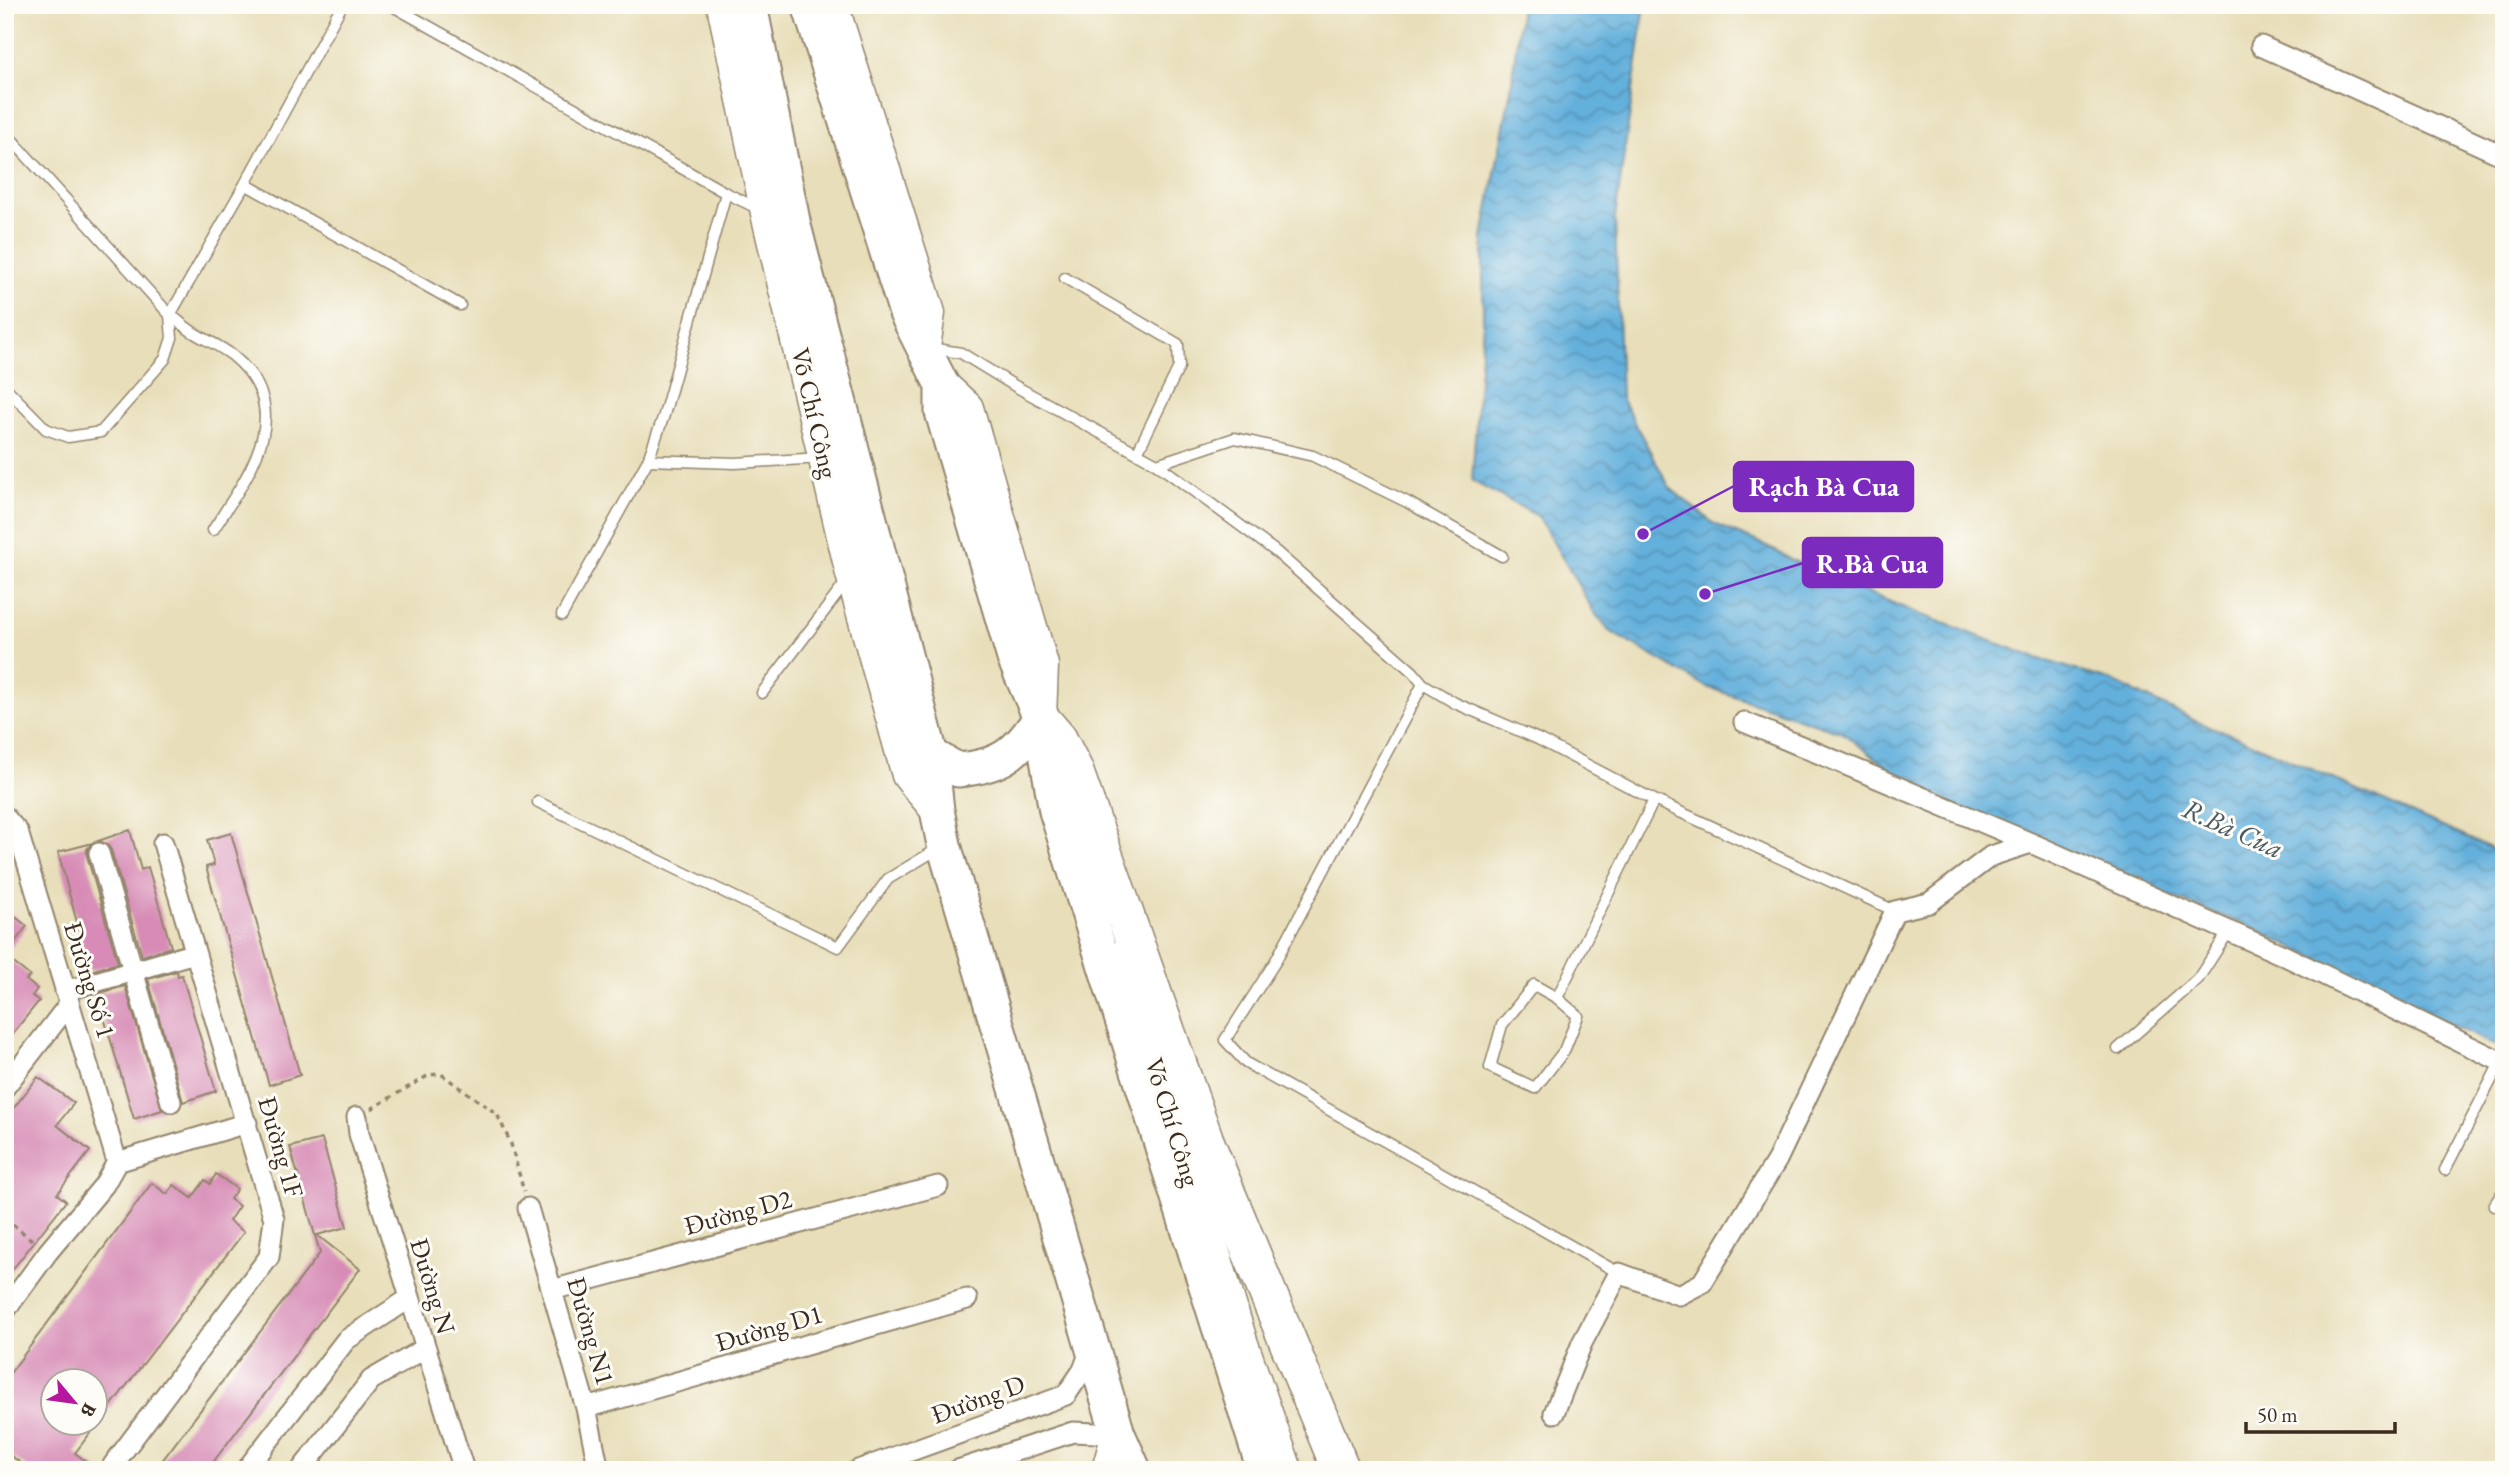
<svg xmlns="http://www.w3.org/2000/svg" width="2509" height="1475" viewBox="0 0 2509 1475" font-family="'EB Garamond',serif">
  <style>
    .water { fill: url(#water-waves); stroke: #4f6d7d; stroke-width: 2 }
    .building { fill: #d78bb6; fill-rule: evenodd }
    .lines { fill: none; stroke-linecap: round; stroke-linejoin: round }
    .service-casing { stroke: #92846c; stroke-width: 13 }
    .minor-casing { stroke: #92846c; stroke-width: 23 }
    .primary-casing { stroke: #92846c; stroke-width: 35 }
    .trunk-casing { stroke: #92846c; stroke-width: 37 }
    .motorway-casing { stroke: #92846c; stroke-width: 40 }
    .path { stroke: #92846c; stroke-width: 3.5; stroke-dasharray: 5 5; stroke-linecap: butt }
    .service { stroke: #fff; stroke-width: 10 }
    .minor { stroke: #fff; stroke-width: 19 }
    .primary { stroke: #fff; stroke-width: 32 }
    .trunk { stroke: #fff; stroke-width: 33 }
    .motorway { stroke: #fff; stroke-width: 37 }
    .labels { text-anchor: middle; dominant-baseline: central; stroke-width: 6; stroke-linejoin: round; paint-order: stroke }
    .street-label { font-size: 26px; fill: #3b2a1e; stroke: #fdfcf7 }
    .water-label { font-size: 28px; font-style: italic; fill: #495960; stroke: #fdfcf7 }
    .leader { fill: none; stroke: #7b2cbf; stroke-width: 2.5 }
    .callout-dot { fill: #7b2cbf; stroke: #fdfcf7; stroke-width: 2.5 }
    .callout { fill: #7b2cbf; stroke: #7b2cbf; stroke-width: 2.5 }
    .callout-label { font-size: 28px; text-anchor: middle; font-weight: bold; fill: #fff }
  </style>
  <defs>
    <pattern id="water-waves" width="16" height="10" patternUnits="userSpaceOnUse" patternTransform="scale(1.75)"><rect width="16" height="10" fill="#63b0dc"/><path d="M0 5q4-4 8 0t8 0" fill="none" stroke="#538fb2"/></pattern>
  </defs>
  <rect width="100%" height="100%" fill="#fdfcf7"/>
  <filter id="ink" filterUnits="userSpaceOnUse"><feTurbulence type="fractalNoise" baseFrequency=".0143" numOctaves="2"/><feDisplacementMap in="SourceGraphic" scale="14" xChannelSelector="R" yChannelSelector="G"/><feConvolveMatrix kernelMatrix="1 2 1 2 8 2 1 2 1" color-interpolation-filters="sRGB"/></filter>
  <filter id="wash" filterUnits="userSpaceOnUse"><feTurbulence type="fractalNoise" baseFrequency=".00686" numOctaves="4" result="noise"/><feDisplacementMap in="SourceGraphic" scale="28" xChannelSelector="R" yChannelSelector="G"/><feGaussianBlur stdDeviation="1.57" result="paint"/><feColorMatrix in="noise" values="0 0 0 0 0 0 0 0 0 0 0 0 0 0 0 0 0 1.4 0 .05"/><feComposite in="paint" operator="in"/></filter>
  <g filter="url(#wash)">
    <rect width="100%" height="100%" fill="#e8deb9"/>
    <!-- water -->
    <path class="water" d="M1521,5H1645L1615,218L1621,398L1670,488L1714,524L1763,544L1796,562L1919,614L2037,658L2112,681L2198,722L2243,739L2504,854V1050L2368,986L2256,929L2171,897L1924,792L1891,770L1843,733L1707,687L1609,631L1594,612L1538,516L1472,481L1483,323V236L1511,89Z"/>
    <g id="blocks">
      <!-- building -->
      <path class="building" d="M130,830L141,870L148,867L171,947L142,956L111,850L107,844L98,841Z
        M231,833L300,1075L269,1085L206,867L214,865L207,840Z
        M93,843L87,849V856L118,963L90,971L58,852Z
        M5,909L27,926L5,955Z
        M5,956L30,976L26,980L37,989L32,996L39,1001L5,1043Z
        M177,971L178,976L182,975L216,1091L183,1102L148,979Z
        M125,986L162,1110L134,1119L97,994Z
        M38,1077L74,1103L57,1125L90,1151L57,1194L66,1201L5,1279V1119Z
        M322,1139L347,1227L317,1235L360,1269L207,1470H155L320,1253L290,1147Z
        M216,1174L237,1189L230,1199L239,1206L229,1221L244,1232L75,1453L98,1470H30L5,1451V1380L152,1183L167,1194L174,1185L192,1198L205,1180L210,1184ZM52,1381H94V1423H52Z"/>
    </g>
  </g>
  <g filter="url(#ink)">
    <use href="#blocks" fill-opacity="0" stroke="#92846c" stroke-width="2"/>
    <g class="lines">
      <defs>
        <path id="service" d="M391,5L726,193L759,209
          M5,132L170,315C179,321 187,329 196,334C208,341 222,347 233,356C299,410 248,476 213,530
          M245,184L460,305
          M1065,278L1178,344L1179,367L1137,453
          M930,348L961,353L1015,386L1157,464L1275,551L1413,672L1423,684L1455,703L1538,739L1654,800L1895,911
          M5,387L46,429L68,437L101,432L165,359L172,338L170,315L245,184L342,5
          M648,460L735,463L822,458
          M1157,464L1235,438L1313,456L1407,502L1502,556
          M562,615L648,460L664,415L726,193
          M1423,684L1275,962L1225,1040L1246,1063L1619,1273
          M762,693L848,580
          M538,802L838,947L888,879L941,847
          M1534,985L1557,998L1578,1016L1564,1051L1535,1088L1490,1067L1502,1025Z
          M1557,998L1654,800
          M2118,1049L2198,979L2229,931
          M2445,1170L2501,1061
          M2494,1206L2504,1190"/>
        <path id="minor" d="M2261,46L2504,156
          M1744,722L2031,843
          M5,817L18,832L117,1162
          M5,849L18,832
          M99,853L171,1102
          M65,991L195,953
          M5,1087L69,1004
          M357,1117L359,1134L464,1470
          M528,1208L586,1408L599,1470
          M552,1290L938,1186
          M5,1311L48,1252L104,1185L117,1162L247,1123
          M586,1408L967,1299
          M1554,1413L1582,1343L1619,1273L1679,1295L1702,1283L1777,1160L1895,911L1929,903L1991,856L2031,843L2285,956L2504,1063
          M113,1465L269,1257L274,1219L163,843
          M246,1470L346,1340L410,1298
          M301,1470L371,1380L424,1349
          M858,1470L1066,1395L1083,1370L1091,1349
          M958,1470L1073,1432L1118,1434"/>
        <path id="primary" d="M723,5L767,213L852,574L908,775L937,810
          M832,5L929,313L924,347
          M942,385L967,408L1042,665L1040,718
          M1123,957L1241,1341L1286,1470
          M1108,1470L1118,1434"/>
        <path id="trunk" d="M750,5L794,226L931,755L937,810L944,845L1118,1434L1134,1470
          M809,5L906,313L942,385V412L1014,658L1040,718L1056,811L1264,1470
          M931,755L958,770C1002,766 1017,753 1040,718"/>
        <path id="motorway" d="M1040,718L1058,739L1074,770L1205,1141L1341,1470"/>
      </defs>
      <!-- service casing -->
      <use href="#service" class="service-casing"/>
      <!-- minor casing -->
      <use href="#minor" class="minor-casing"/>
      <!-- primary casing -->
      <use href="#primary" class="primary-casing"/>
      <!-- trunk casing -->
      <use href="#trunk" class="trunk-casing"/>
      <!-- motorway casing -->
      <use href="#motorway" class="motorway-casing"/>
      <!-- path -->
      <path class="path" d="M371,1109L429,1075L441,1074L497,1114L511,1144L524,1192
        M5,1218L32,1240"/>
      <!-- service -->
      <use href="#service" class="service"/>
      <!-- minor -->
      <use href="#minor" class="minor"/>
      <!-- primary -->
      <use href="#primary" class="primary"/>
      <!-- trunk -->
      <use href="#trunk" class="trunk"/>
      <!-- motorway -->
      <use href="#motorway" class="motorway"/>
    </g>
  </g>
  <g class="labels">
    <!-- street labels -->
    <g class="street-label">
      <text transform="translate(815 413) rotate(77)">Võ Chí Công</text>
      <text transform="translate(90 980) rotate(73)">Đường Số 1</text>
      <text transform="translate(1173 1122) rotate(73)">Võ Chí Công</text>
      <text transform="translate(281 1147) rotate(74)">Đường 1F</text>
      <text transform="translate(738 1212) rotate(-15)">Đường D2</text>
      <text transform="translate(433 1286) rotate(73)">Đường N</text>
      <text transform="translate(769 1328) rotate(-16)">Đường D1</text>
      <text transform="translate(591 1331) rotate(74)">Đường N1</text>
      <text transform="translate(978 1399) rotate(-20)">Đường D</text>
    </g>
    <!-- water labels -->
    <g class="water-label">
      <text transform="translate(2233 828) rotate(24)">R.Bà Cua</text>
    </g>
  </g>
  <!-- callouts -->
  <path class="leader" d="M1643 534L1734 486M1705 594L1803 563"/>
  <g class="callout-dot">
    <circle cx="1643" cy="534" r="7"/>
    <circle cx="1705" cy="594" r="7"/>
  </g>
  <g class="callout">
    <rect x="1734" y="462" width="179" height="49" rx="7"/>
    <rect x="1803" y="538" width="139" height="49" rx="7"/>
  </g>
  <g class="callout-label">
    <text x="1824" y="496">Rạch Bà Cua</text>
    <text x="1872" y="573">R.Bà Cua</text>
  </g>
  <!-- margin -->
  <rect width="2509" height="1475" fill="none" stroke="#fdfcf7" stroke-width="28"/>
  <!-- north arrow -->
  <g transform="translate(74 1402) rotate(119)"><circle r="33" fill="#fdfcf7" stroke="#afa8a0" stroke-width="2"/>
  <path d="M0-5L12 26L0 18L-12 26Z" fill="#b5179e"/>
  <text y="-10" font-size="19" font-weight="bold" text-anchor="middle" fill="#3b2a1e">B</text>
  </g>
  <!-- scale -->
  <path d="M2246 1422v10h149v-10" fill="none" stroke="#3b2a1e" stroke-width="3.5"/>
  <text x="2257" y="1422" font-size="21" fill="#3b2a1e" stroke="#fdfcf7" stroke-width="5" paint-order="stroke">50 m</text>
</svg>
